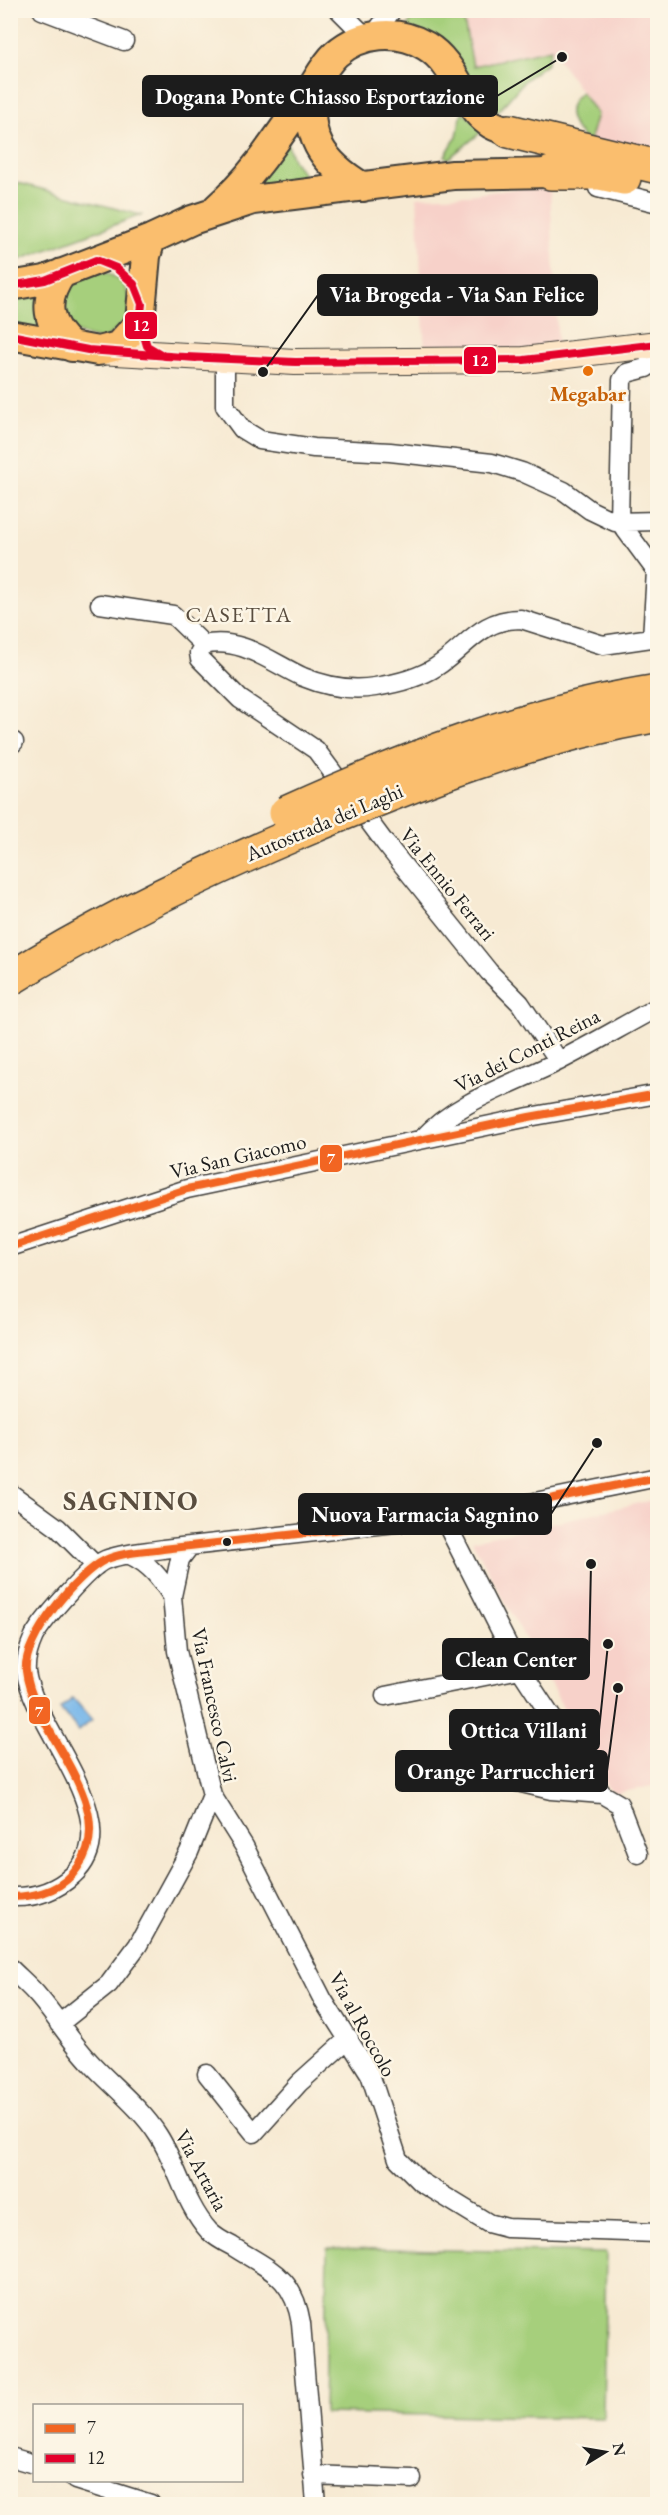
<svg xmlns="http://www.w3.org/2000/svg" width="668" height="2515" viewBox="0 0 668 2515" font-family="'EB Garamond',serif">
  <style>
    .built { fill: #f7d1c9 }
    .green { fill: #a6cf7b; stroke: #61764c; stroke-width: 1.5 }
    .water { fill: #75b5e9; stroke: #486882; stroke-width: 1.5 }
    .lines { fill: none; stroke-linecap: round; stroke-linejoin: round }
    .street-casing { stroke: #3d3b37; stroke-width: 21 }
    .secondary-casing { stroke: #3d3b37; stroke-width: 28 }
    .primary-casing { stroke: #3d3b37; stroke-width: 32 }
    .highway-casing { stroke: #3d3b37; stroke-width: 36 }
    .street { stroke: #fff; stroke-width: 18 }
    .secondary { stroke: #fde5c5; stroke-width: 26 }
    .primary { stroke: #fabe6e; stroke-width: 28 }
    .highway { stroke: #fabe6e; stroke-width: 33 }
    .highway-bridge-casing { stroke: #3d3b37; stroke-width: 36; stroke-linecap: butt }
    .highway-bridge { stroke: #fabe6e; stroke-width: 33 }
    .bus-1-casing { stroke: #fcf5e5; stroke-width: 12 }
    .bus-2-casing { stroke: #fcf5e5; stroke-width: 12 }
    .bus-1 { stroke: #f26522; stroke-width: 8 }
    .bus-2 { stroke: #e4002b; stroke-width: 8 }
    .food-dot { fill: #e8710a; stroke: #fcf5e5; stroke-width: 2 }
    .bus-dot { fill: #1c1c1c; stroke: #fcf5e5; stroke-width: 2 }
    .labels { text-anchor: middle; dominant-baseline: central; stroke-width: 5; stroke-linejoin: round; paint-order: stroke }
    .food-label { font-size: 21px; font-weight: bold; fill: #c56008; stroke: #fcf5e5 }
    .street-label { font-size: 21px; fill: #1c1c1c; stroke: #fcf5e5 }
    .neighbourhood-label { font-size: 22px; letter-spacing: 1.5px; fill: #594d3f; stroke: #fcf5e5 }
    .district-label { font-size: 27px; font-weight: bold; letter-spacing: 1.5px; fill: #594d3f; stroke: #fcf5e5 }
    .leader { fill: none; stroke: #1c1c1c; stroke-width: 2 }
    .callout-dot { fill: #1c1c1c; stroke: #fcf5e5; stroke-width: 2 }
    .callout { fill: #1c1c1c; stroke: #1c1c1c; stroke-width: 2 }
    .callout-label { font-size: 22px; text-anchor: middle; font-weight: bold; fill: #fff }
    .line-badge { stroke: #fcf5e5; stroke-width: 2 }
    .badge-label { font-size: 16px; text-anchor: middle; font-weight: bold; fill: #fff }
  </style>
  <rect width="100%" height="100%" fill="#fcf5e5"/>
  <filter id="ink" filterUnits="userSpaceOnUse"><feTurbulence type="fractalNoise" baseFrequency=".0167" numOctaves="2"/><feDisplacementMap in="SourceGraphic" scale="12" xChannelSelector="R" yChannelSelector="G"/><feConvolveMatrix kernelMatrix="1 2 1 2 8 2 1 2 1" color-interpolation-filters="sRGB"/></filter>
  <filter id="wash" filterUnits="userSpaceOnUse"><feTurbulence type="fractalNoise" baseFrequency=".008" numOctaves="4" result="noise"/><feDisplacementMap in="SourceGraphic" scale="24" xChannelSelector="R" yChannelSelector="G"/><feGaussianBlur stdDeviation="1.35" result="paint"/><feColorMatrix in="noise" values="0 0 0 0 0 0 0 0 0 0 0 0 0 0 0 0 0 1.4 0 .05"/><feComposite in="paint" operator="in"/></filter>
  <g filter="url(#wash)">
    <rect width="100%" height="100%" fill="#f7ead3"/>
    <!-- built -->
    <path class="built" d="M462,11H657V158L589,142L597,114L551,49L472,67Z
      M528,187L550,190L558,349L425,353L417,197L469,195Z
      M657,1499V1785L617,1793L609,1789L601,1777L472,1541Z"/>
    <!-- green -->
    <path class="green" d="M417,11H462L473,66L551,49L547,63L525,80L497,113L405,30Z
      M581,92L597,114L589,142C572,129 560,109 581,92Z
      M462,112L485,129L448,159L445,156L457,136Z
      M286,139L293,160L309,182L251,188Z
      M11,181L141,215L11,263Z
      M98,271C128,278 131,292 128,320L103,340L73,332L62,314L63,293L69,284Z
      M42,292L48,336L11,326L10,299Z
      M327,2248L606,2253L603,2418L324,2413Z"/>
    <!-- water -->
    <path class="water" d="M73,1698L92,1720L79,1731L60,1709Z"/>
  </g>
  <g filter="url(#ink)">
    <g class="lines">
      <defs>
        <path id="street" d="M42,10L124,41
          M339,10L366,37
          M373,36L392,10
          M598,188L658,203
          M225,359V406L242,429L260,440L314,448L390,452L492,463L522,472L564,491L590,510L615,522L658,521
          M619,521L622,380L627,373L646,368L650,365L649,345
          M619,521L656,571L652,638
          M100,604L173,615L204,645
          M10,745L14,742
          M559,1061L520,1003L489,972L385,843L316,750L240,699L200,659L199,653L204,645C240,636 272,663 303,677C325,686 351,691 375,687C394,684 419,678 436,667C467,647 480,619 521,619L603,645L658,637
          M422,1139C455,1102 513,1084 557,1062C591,1045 624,1025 658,1007
          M10,1247L187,1189L529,1117L658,1094
          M10,1493L58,1528L96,1566
          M443,1517L520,1669L602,1794L619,1804L638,1854
          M130,1555C150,1564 160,1578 172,1596
          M385,1696L520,1669
          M467,1770L551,1790L602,1794
          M212,1795L244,1846L323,2000L370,2074L398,2159L421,2182L488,2223L507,2228L657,2233L658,2237
          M10,1897C34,1898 56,1891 73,1875C131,1823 34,1730 26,1672C25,1660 29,1647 34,1636C43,1620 89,1567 105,1560C123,1553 145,1552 163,1549L476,1514L658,1477
          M10,1968C20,1978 31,1987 39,1997C57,2018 71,2042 90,2062C112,2086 140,2107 158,2135C178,2166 184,2203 209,2231C215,2237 224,2242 232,2246C269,2270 293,2275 301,2323L316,2504
          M59,2024L109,1984L138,1945L189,1852L212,1795L177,1651L172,1596L180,1559L190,1546
          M207,2074L254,2133L299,2083L349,2038
          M10,2457L34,2464
          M313,2475L412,2479
          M75,2480L151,2504"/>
        <path id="secondary" d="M98,351L295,362L524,360L658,344"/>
        <path id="primary" d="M315,85C302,134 322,163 363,187
          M217,208C254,176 280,134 308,94C317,81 324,65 336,54C361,32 398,29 426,46C456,64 461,102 488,122C494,127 502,129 509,131
          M62,273C42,301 46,325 72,347
          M10,286L45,280L151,239L192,220L253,200L453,175L551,173
          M10,335L98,351L118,346L140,322L146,256L151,239"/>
        <path id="highway" d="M509,131L658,167
          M551,173H600L624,178
          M10,979C101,922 197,876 295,834"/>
      </defs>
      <!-- street casing -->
      <use href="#street" class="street-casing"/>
      <!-- secondary casing -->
      <use href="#secondary" class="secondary-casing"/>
      <!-- primary casing -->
      <use href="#primary" class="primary-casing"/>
      <!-- highway casing -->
      <use href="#highway" class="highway-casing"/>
      <!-- street -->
      <use href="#street" class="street"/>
      <!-- secondary -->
      <use href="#secondary" class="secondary"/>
      <!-- primary -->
      <use href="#primary" class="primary"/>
      <!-- highway -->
      <use href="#highway" class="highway"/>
      <defs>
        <path id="highway-bridge" d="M286,813C405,759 528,711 658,691
          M295,834C416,782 528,738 658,715"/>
      </defs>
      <!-- highway-bridge casing -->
      <use href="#highway-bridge" class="highway-bridge-casing"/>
      <!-- highway-bridge -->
      <use href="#highway-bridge" class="highway-bridge"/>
      <defs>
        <path id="bus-1" d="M10,1247L187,1189L529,1117L658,1094
          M10,1897C37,1897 63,1890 78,1867C122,1805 33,1733 26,1671C22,1639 78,1573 105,1560C122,1552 144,1552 163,1549L476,1514L658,1477"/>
        <path id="bus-2" d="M10,286L45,280L96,260L116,268L134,284L142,304L140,322L147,346L164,356L295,362L524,360L658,344
          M10,335L88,350L196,358"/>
      </defs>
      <!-- bus-1 casing -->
      <use href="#bus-1" class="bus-1-casing"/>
      <!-- bus-2 casing -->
      <use href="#bus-2" class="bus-2-casing"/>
      <!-- bus-1 -->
      <use href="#bus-1" class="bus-1"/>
      <!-- bus-2 -->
      <use href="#bus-2" class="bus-2"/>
    </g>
  </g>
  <!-- markers -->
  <circle class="food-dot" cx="588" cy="371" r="6"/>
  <circle class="bus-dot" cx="227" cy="1542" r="5"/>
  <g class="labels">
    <!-- food labels -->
    <g class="food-label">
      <text x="588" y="393">Megabar</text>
    </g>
    <!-- street labels -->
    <g class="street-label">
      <text transform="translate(324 822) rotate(-23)">Autostrada dei Laghi</text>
      <text transform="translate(448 884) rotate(51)">Via Ennio Ferrari</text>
      <text transform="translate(527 1050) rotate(-27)">Via dei Conti Reina</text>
      <text transform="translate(238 1156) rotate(-13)">Via San Giacomo</text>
      <text transform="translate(215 1705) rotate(78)">Via Francesco Calvi</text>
      <text transform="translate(363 2024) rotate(61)">Via al Roccolo</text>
      <text transform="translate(202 2170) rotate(62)">Via Artaria</text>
    </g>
    <!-- neighbourhood labels -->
    <g class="neighbourhood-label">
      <text x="239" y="614">CASETTA</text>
    </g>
    <!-- district labels -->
    <g class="district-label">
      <text x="131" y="1500">SAGNINO</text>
    </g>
  </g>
  <!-- callouts -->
  <path class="leader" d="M562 57L497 96M263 372L318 295M597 1443L551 1514M591 1564L589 1659M608 1644L599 1730M618 1688L607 1771"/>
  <g class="callout-dot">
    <circle cx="562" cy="57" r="6"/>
    <circle cx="263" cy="372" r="6"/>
    <circle cx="597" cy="1443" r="6"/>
    <circle cx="591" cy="1564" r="6"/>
    <circle cx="608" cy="1644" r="6"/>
    <circle cx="618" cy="1688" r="6"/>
  </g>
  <g class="callout">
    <rect x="143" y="76" width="354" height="40" rx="6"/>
    <rect x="318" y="275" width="279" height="40" rx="6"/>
    <rect x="299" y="1494" width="252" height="40" rx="6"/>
    <rect x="443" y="1639" width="146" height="40" rx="6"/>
    <rect x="450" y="1710" width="149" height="40" rx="6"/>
    <rect x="396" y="1751" width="211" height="40" rx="6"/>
  </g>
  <g class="callout-label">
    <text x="320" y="104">Dogana Ponte Chiasso Esportazione</text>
    <text x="457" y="302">Via Brogeda - Via San Felice</text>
    <text x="425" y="1522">Nuova Farmacia Sagnino</text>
    <text x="516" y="1667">Clean Center</text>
    <text x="524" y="1738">Ottica Villani</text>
    <text x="501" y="1779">Orange Parrucchieri</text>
  </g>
  <g class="line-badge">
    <rect x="124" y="311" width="34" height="29" rx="6" fill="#e4002b"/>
    <rect x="463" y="346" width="34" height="29" rx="6" fill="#e4002b"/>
    <rect x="319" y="1144" width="24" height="29" rx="6" fill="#f26522"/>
    <rect x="28" y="1696" width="23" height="29" rx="6" fill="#f26522"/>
  </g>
  <g class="badge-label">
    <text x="141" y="331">12</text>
    <text x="480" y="366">12</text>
    <text x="331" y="1164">7</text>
    <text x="39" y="1717">7</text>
  </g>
  <!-- margin -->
  <rect width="668" height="2515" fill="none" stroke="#fcf5e5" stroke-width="36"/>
  <!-- legend -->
  <rect x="33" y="2404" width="210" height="78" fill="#fcf5e5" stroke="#a29e95" stroke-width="1.5"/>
  <rect x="45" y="2424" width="30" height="9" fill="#f26522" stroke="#a29e95" stroke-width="1.5"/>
  <text x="87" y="2434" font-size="18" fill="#1c1c1c">7</text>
  <rect x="45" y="2454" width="30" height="9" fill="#e4002b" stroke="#a29e95" stroke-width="1.5"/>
  <text x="87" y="2464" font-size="18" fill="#1c1c1c">12</text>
  <!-- north arrow -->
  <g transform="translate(605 2452) rotate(79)" stroke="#fcf5e5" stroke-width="4.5" paint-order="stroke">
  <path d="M0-4.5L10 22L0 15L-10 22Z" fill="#1c1c1c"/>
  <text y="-9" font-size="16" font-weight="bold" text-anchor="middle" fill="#1c1c1c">N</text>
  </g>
</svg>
